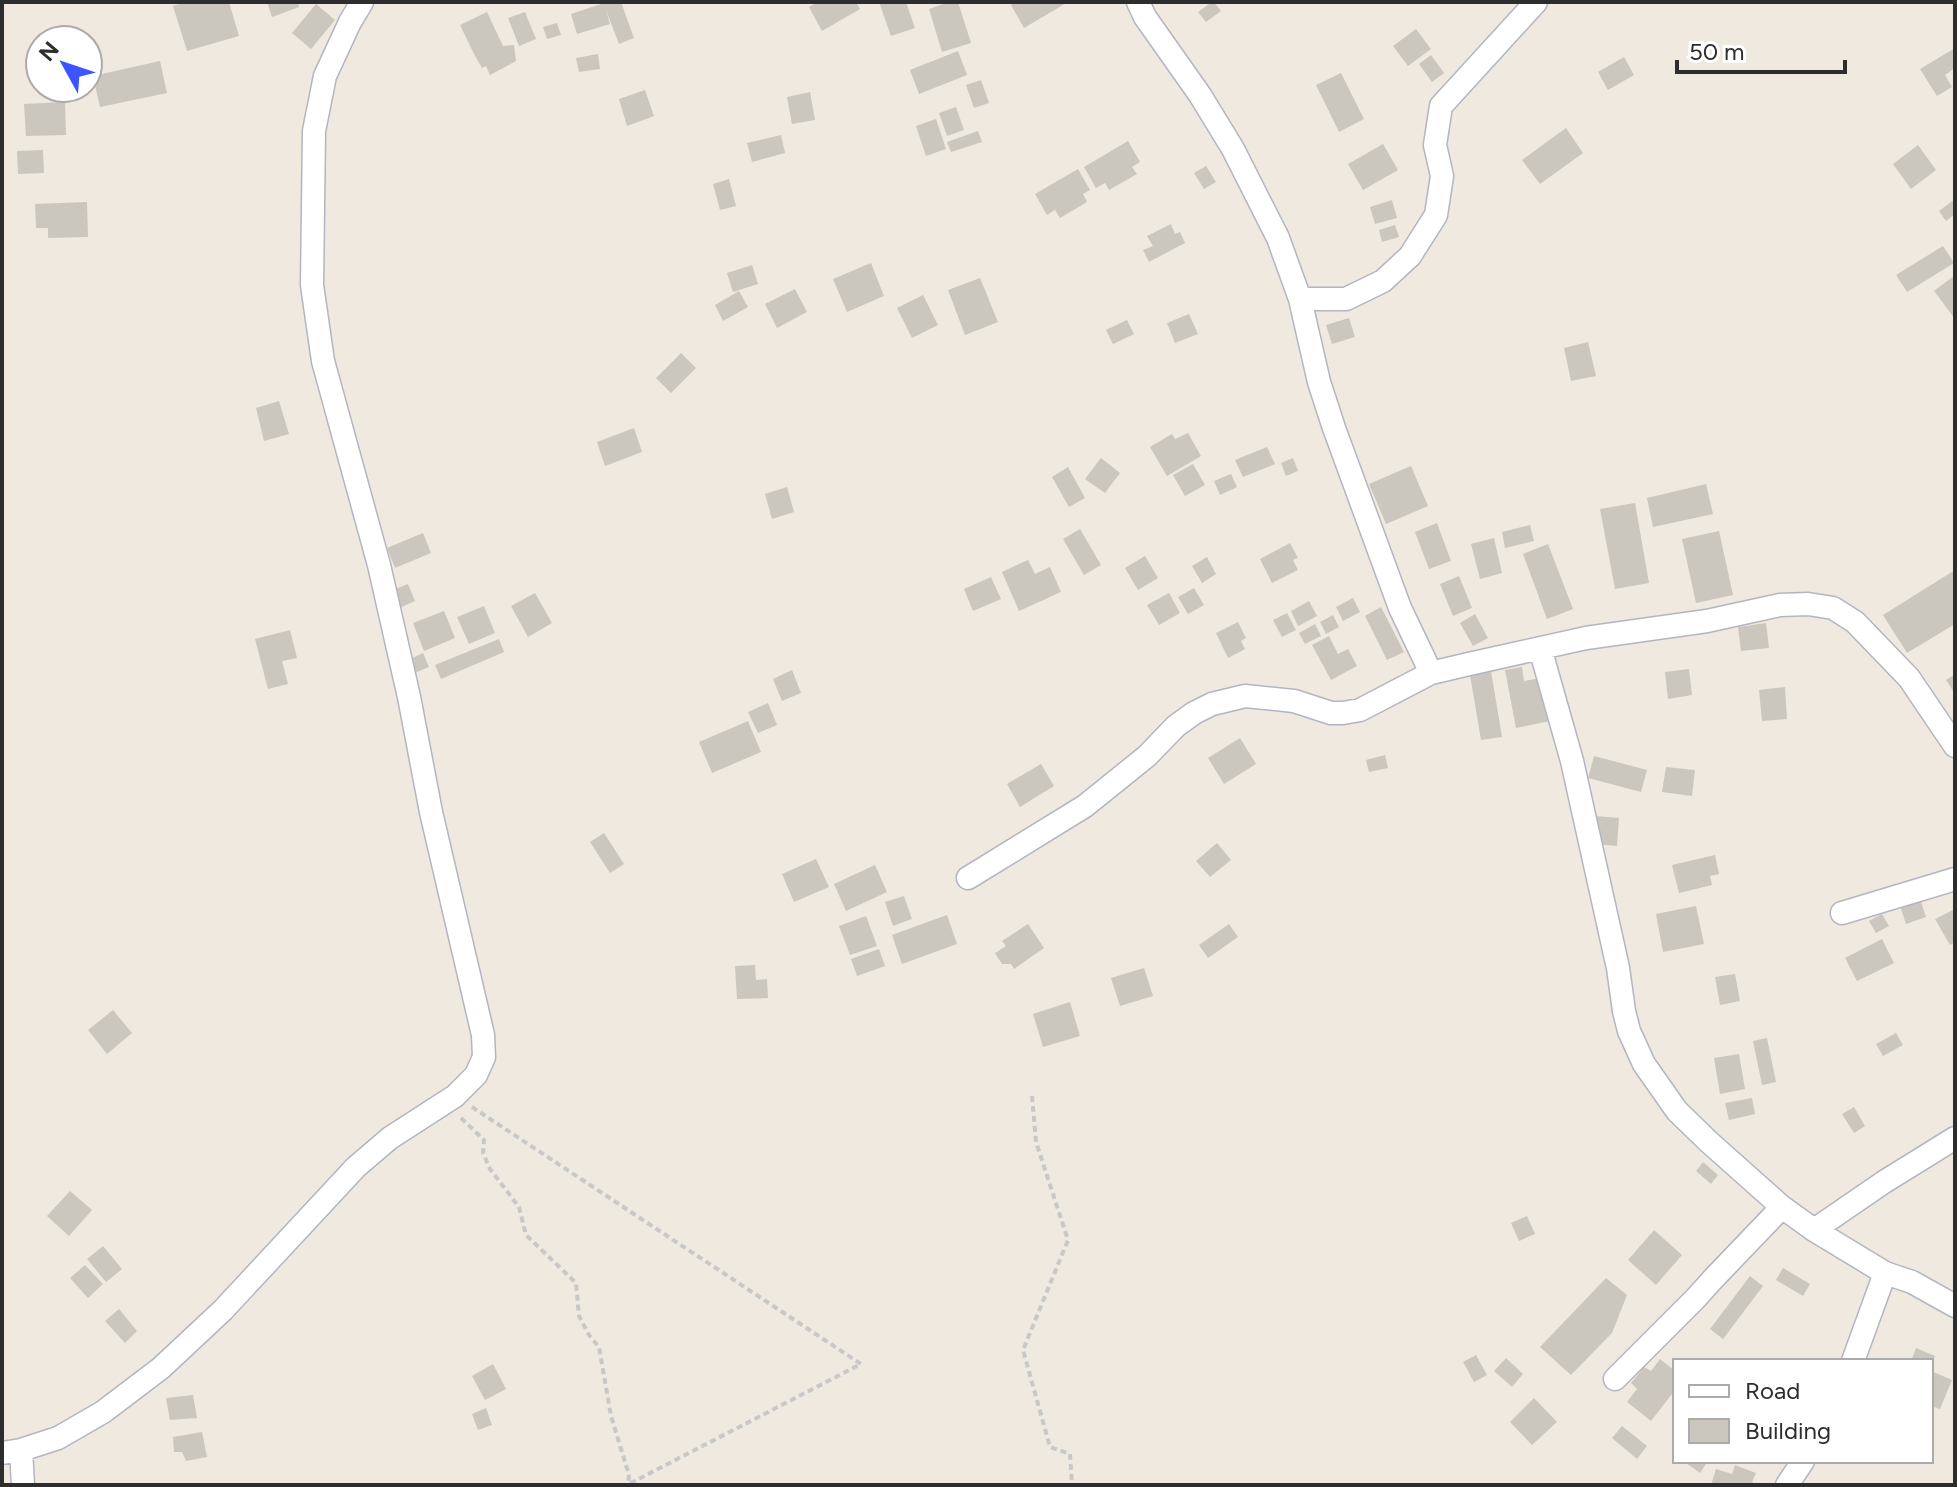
<svg xmlns="http://www.w3.org/2000/svg" width="1957" height="1487" viewBox="0 0 1957 1487" font-family="Figtree,sans-serif">
  <style>
    .building { fill: #cbc7be }
    .lines { fill: none; stroke-linecap: round; stroke-linejoin: round }
    .street-casing { stroke: #b3b5c1; stroke-width: 25 }
    .path { stroke: #c8c8c8; stroke-width: 4; stroke-dasharray: 6 4; stroke-linecap: butt }
    .street { stroke: #fff; stroke-width: 22 }
  </style>
  <rect width="100%" height="100%" fill="#efe9e0"/>
  <!-- building -->
  <path class="building" d="M187,2H229L239,36L187,51L173,6Z
    M267,2H298L299,7L272,17Z
    M603,2H621L634,38L619,44L606,10L610,24L577,34L571,14L604,3Z
    M818,2H856L860,9L822,31L809,7Z
    M879,2H906L915,28L891,36Z
    M949,2H958L971,43L942,52L929,9Z
    M1015,2H1068L1024,28L1011,5Z
    M1212,2H1214L1221,11L1206,22L1198,12Z
    M316,4L335,20L311,49L292,33Z
    M487,12L503,46L514,45L516,61L490,75L486,66L482,68L474,54L460,25Z
    M525,12L536,39L519,46L508,18Z
    M557,23L561,35L547,39L543,27Z
    M1416,29L1431,49L1408,66L1393,46Z
    M1955,48V68L1945,75L1952,87L1937,96L1920,69Z
    M958,51L967,75L919,94L910,70Z
    M598,54L600,69L579,72L576,58Z
    M1431,55L1444,73L1432,82L1419,64Z
    M1624,57L1634,75L1608,90L1598,72Z
    M160,61L167,93L100,107L93,76Z
    M1341,73L1364,119L1339,132L1316,85Z
    M981,80L989,103L974,108L966,85Z
    M645,90L654,116L627,126L619,99Z
    M810,92L815,120L792,124L787,97Z
    M65,102L66,135L26,136L24,104Z
    M956,107L964,130L947,136L939,113Z
    M936,119L946,149L926,156L916,126Z
    M1566,128L1583,153L1540,184L1522,160Z
    M978,131L982,142L951,152L947,142Z
    M781,135L785,153L752,162L747,143Z
    M1128,141L1140,162L1132,167L1137,174L1109,190L1105,183L1096,188L1084,167Z
    M1383,144L1398,170L1363,190L1348,164Z
    M1918,145L1936,170L1911,189L1893,164Z
    M43,150L44,173L18,174L17,151Z
    M1206,166L1216,182L1204,189L1194,173Z
    M1078,169L1090,190L1083,194L1087,202L1060,218L1055,210L1047,215L1035,194Z
    M729,179L736,206L720,210L713,184Z
    M1955,199V214L1946,221L1939,211Z
    M1392,200L1397,218L1375,224L1370,207Z
    M87,202L88,237L48,238V228H36L35,204Z
    M1171,224L1175,234L1180,232L1185,243L1149,262L1143,250L1153,246L1147,236Z
    M1395,225L1399,237L1382,242L1379,230Z
    M1943,246L1954,263L1907,292L1896,275Z
    M871,263L884,296L847,312L833,279Z
    M752,265L758,284L733,292L727,273Z
    M1955,275V319L1934,291Z
    M980,278L998,322L965,335L948,290Z
    M795,289L807,312L777,328L765,304Z
    M739,291L748,307L723,321L715,305Z
    M923,295L938,325L912,338L897,308Z
    M1189,314L1198,334L1175,343L1167,323Z
    M1349,318L1355,337L1332,344L1326,325Z
    M1127,320L1134,334L1113,344L1106,330Z
    M1588,342L1596,376L1571,381L1564,348Z
    M681,353L696,368L671,393L656,378Z
    M279,401L289,434L264,441L256,408Z
    M634,428L642,452L605,466L597,442Z
    M1188,433L1201,456L1167,476L1150,447L1172,434L1175,439Z
    M1267,447L1275,464L1243,477L1235,460Z
    M1101,458L1120,473L1105,493L1085,479Z
    M1293,458L1298,471L1286,476L1281,463Z
    M1193,464L1205,485L1185,496L1173,475Z
    M1411,466L1428,506L1386,524L1369,484Z
    M1068,467L1085,498L1069,507L1052,477Z
    M1231,474L1237,487L1220,495L1214,481Z
    M1706,484L1713,514L1653,527L1647,498Z
    M787,487L794,512L772,519L765,494Z
    M1635,503L1649,583L1615,589L1600,509Z
    M1437,523L1451,561L1429,569L1415,532Z
    M1530,525L1534,541L1505,548L1502,532Z
    M1080,529L1101,565L1084,575L1063,539Z
    M1719,531L1733,595L1696,603L1682,539Z
    M423,533L431,553L395,568L387,548Z
    M1494,538L1502,573L1480,579L1471,544Z
    M1290,543L1298,558L1293,560L1298,570L1272,583L1260,559Z
    M1548,544L1573,609L1547,619L1523,554Z
    M1145,556L1158,578L1138,590L1125,568Z
    M1207,557L1216,574L1202,583L1192,566Z
    M1028,560L1035,574L1050,567L1061,592L1019,611L1002,572Z
    M1955,570V624L1907,653L1883,615Z
    M1459,576L1472,608L1453,616L1440,584Z
    M991,577L1001,599L973,611L964,589Z
    M408,584L415,601L397,609L390,591Z
    M1194,588L1204,605L1188,614L1178,597Z
    M535,593L552,623L528,637L511,606Z
    M1169,593L1180,613L1159,625L1147,605Z
    M1353,598L1360,612L1343,621L1336,607Z
    M1309,601L1317,616L1298,626L1291,611Z
    M484,606L495,633L469,644L457,617Z
    M1381,607L1404,652L1387,660L1365,616Z
    M444,611L455,638L424,651L413,623Z
    M1287,613L1296,630L1282,637L1273,620Z
    M1475,614L1488,638L1473,646L1460,623Z
    M1333,615L1339,627L1326,634L1320,622Z
    M1238,622L1246,638L1241,641L1245,649L1228,658L1216,633Z
    M1766,623L1769,648L1741,651L1738,627Z
    M1315,624L1321,636L1305,644L1299,633Z
    M290,630L297,658L282,661L288,684L268,689L255,639Z
    M1329,636L1338,654L1348,649L1357,666L1331,680L1312,645Z
    M499,639L504,652L441,679L435,665Z
    M423,653L429,667L412,674L406,661Z
    M1522,667L1524,681L1541,678L1550,721L1516,728L1505,670Z
    M1689,669L1692,695L1668,699L1665,672Z
    M792,670L801,693L782,701L773,679Z
    M1491,671L1502,737L1481,740L1470,675Z
    M1955,674V694L1946,680Z
    M1785,687L1787,719L1762,721L1759,690Z
    M768,703L777,725L758,733L748,712Z
    M748,721L761,752L712,773L699,742Z
    M1240,738L1256,764L1224,784L1208,758Z
    M1385,755L1388,768L1369,772L1366,760Z
    M1594,756L1647,770L1641,792L1588,778Z
    M1041,764L1054,786L1020,807L1007,784Z
    M1666,767L1695,770L1692,796L1662,792Z
    M1595,816L1619,818L1617,846L1593,844Z
    M604,833L624,864L610,873L590,842Z
    M1217,843L1231,860L1210,877L1196,861Z
    M1715,855L1719,874L1710,876L1712,885L1679,893L1672,865Z
    M816,859L829,887L794,902L782,874Z
    M875,865L887,892L846,911L834,884Z
    M904,896L912,919L893,926L885,902Z
    M1920,899L1926,917L1906,924L1900,906Z
    M1696,906L1704,944L1663,952L1656,914Z
    M1955,909V942L1950,945L1935,919Z
    M1882,914L1889,926L1876,933L1869,921Z
    M947,915L957,944L902,964L892,935Z
    M866,916L877,946L850,955L839,926Z
    M1028,924L1044,948L1014,969L1011,964H1002L995,953L1006,946L1002,941Z
    M1229,924L1238,937L1208,958L1199,945Z
    M1882,939L1894,963L1857,981L1845,958Z
    M879,949L885,966L857,976L851,959Z
    M755,965L756,980L767,979L768,998L737,999L735,966Z
    M1144,968L1153,996L1120,1006L1111,978Z
    M1735,974L1740,1001L1720,1005L1715,977Z
    M1070,1002L1080,1036L1043,1047L1033,1014Z
    M113,1010L132,1033L107,1054L88,1030Z
    M1896,1033L1903,1045L1883,1056L1876,1044Z
    M1767,1038L1776,1082L1762,1085L1753,1041Z
    M1739,1054L1745,1089L1720,1094L1714,1058Z
    M1752,1098L1755,1114L1729,1120L1725,1103Z
    M1854,1107L1865,1126L1854,1133L1842,1114Z
    M1703,1162L1718,1175L1711,1184L1696,1171Z
    M70,1191L92,1210L69,1236L47,1216Z
    M1527,1216L1535,1234L1519,1241L1511,1223Z
    M1654,1230L1682,1255L1656,1285L1628,1260Z
    M103,1246L122,1269L106,1282L87,1259Z
    M85,1265L103,1284L88,1298L70,1278Z
    M1783,1268L1810,1284L1803,1296L1776,1280Z
    M1750,1276L1763,1286L1723,1339L1710,1329Z
    M1606,1278L1627,1295L1612,1333L1571,1375L1540,1347Z
    M119,1309L137,1331L125,1343L105,1321Z
    M1916,1348L1935,1356L1933,1361H1911Z
    M1476,1355L1487,1375L1474,1382L1463,1362Z
    M1506,1358L1523,1374L1512,1387L1494,1371Z
    M1660,1359L1675,1371V1390L1651,1421L1627,1402L1637,1389L1631,1383L1644,1367L1651,1371Z
    M493,1364L506,1389L485,1400L472,1376Z
    M1931,1371L1952,1380L1940,1409L1931,1406Z
    M193,1395L197,1418L170,1420L166,1398Z
    M1534,1398L1557,1422L1532,1445L1510,1422Z
    M486,1408L492,1425L478,1430L472,1414Z
    M1622,1426L1647,1446L1637,1459L1612,1438Z
    M202,1432L207,1457L186,1461L182,1452H174L173,1437Z
    M1683,1461H1708L1700,1473Z
    M1735,1465L1756,1473L1752,1482L1758,1485H1711L1716,1469L1732,1474Z"/>
  <g class="lines">
    <defs>
      <path id="street" d="M1138,2L1145,17L1200,95L1233,149L1278,238L1300,299L1319,382L1334,428L1400,608L1431,673
        M1300,299H1346L1383,281L1410,256L1436,215L1442,176L1435,145L1441,106L1536,2
        M1540,648L1572,761L1618,968L1624,1011L1629,1031L1644,1064L1677,1111L1709,1142L1782,1207L1814,1230L1885,1273L1912,1282L1955,1306
        M968,878L1085,806L1147,756L1176,726L1194,713L1212,704L1245,696L1294,701L1331,713H1343L1360,710L1431,673L1469,664L1586,638L1707,621L1780,605L1808,604L1833,608L1855,622L1909,678L1955,746
        M1842,913L1955,879
        M1814,1230L1884,1182L1955,1138
        M1853,1361L1885,1273
        M1615,1379L1696,1298L1714,1278L1782,1207
        M21,1450L23,1485
        M2,1453L21,1450L58,1438L103,1412L161,1368L223,1310L356,1167L390,1138L455,1096L476,1075L484,1057L483,1035L431,812L409,697L379,565L323,361L312,285L314,131L325,76L350,22L362,2
        M1787,1485L1803,1461"/>
    </defs>
    <!-- street casing -->
    <use href="#street" class="street-casing"/>
    <!-- path -->
    <path class="path" d="M1032,1096L1036,1142L1068,1240L1023,1350L1050,1447L1070,1454L1072,1485
      M472,1107L861,1364L627,1485
      M461,1118L484,1140L483,1153L490,1169L519,1207L526,1235L576,1283L579,1316L589,1335L599,1347L611,1416L629,1475L628,1484"/>
    <!-- street -->
    <use href="#street" class="street"/>
  </g>
  <!-- border -->
  <rect width="1957" height="1487" fill="none" stroke="#2d2d2d" stroke-width="8"/>
  <!-- legend -->
  <rect x="1673" y="1359" width="260" height="104" fill="#ffffff" stroke="#ababab" stroke-width="2"/>
  <rect x="1689" y="1385" width="40" height="12" fill="#ffffff" stroke="#ababab" stroke-width="2"/>
  <text x="1745" y="1399" font-size="24" fill="#2d2d2d">Road</text>
  <rect x="1689" y="1419" width="40" height="24" fill="#cbc7be" stroke="#ababab" stroke-width="2"/>
  <text x="1745" y="1439" font-size="24" fill="#2d2d2d">Building</text>
  <!-- north arrow -->
  <g transform="translate(64 64) rotate(310)"><circle r="38" fill="#ffffff" stroke="#ababab" stroke-width="2"/>
  <path d="M0-6L14 30L0 20L-14 30Z" fill="#3d55ff"/>
  <text y="-12" font-size="22" font-weight="bold" text-anchor="middle" fill="#2d2d2d">N</text>
  </g>
  <!-- scale -->
  <path d="M1677 60v12h168v-12" fill="none" stroke="#2d2d2d" stroke-width="4"/>
  <text x="1689" y="60" font-size="24" fill="#2d2d2d" stroke="#ffffff" stroke-width="6" paint-order="stroke">50 m</text>
</svg>
